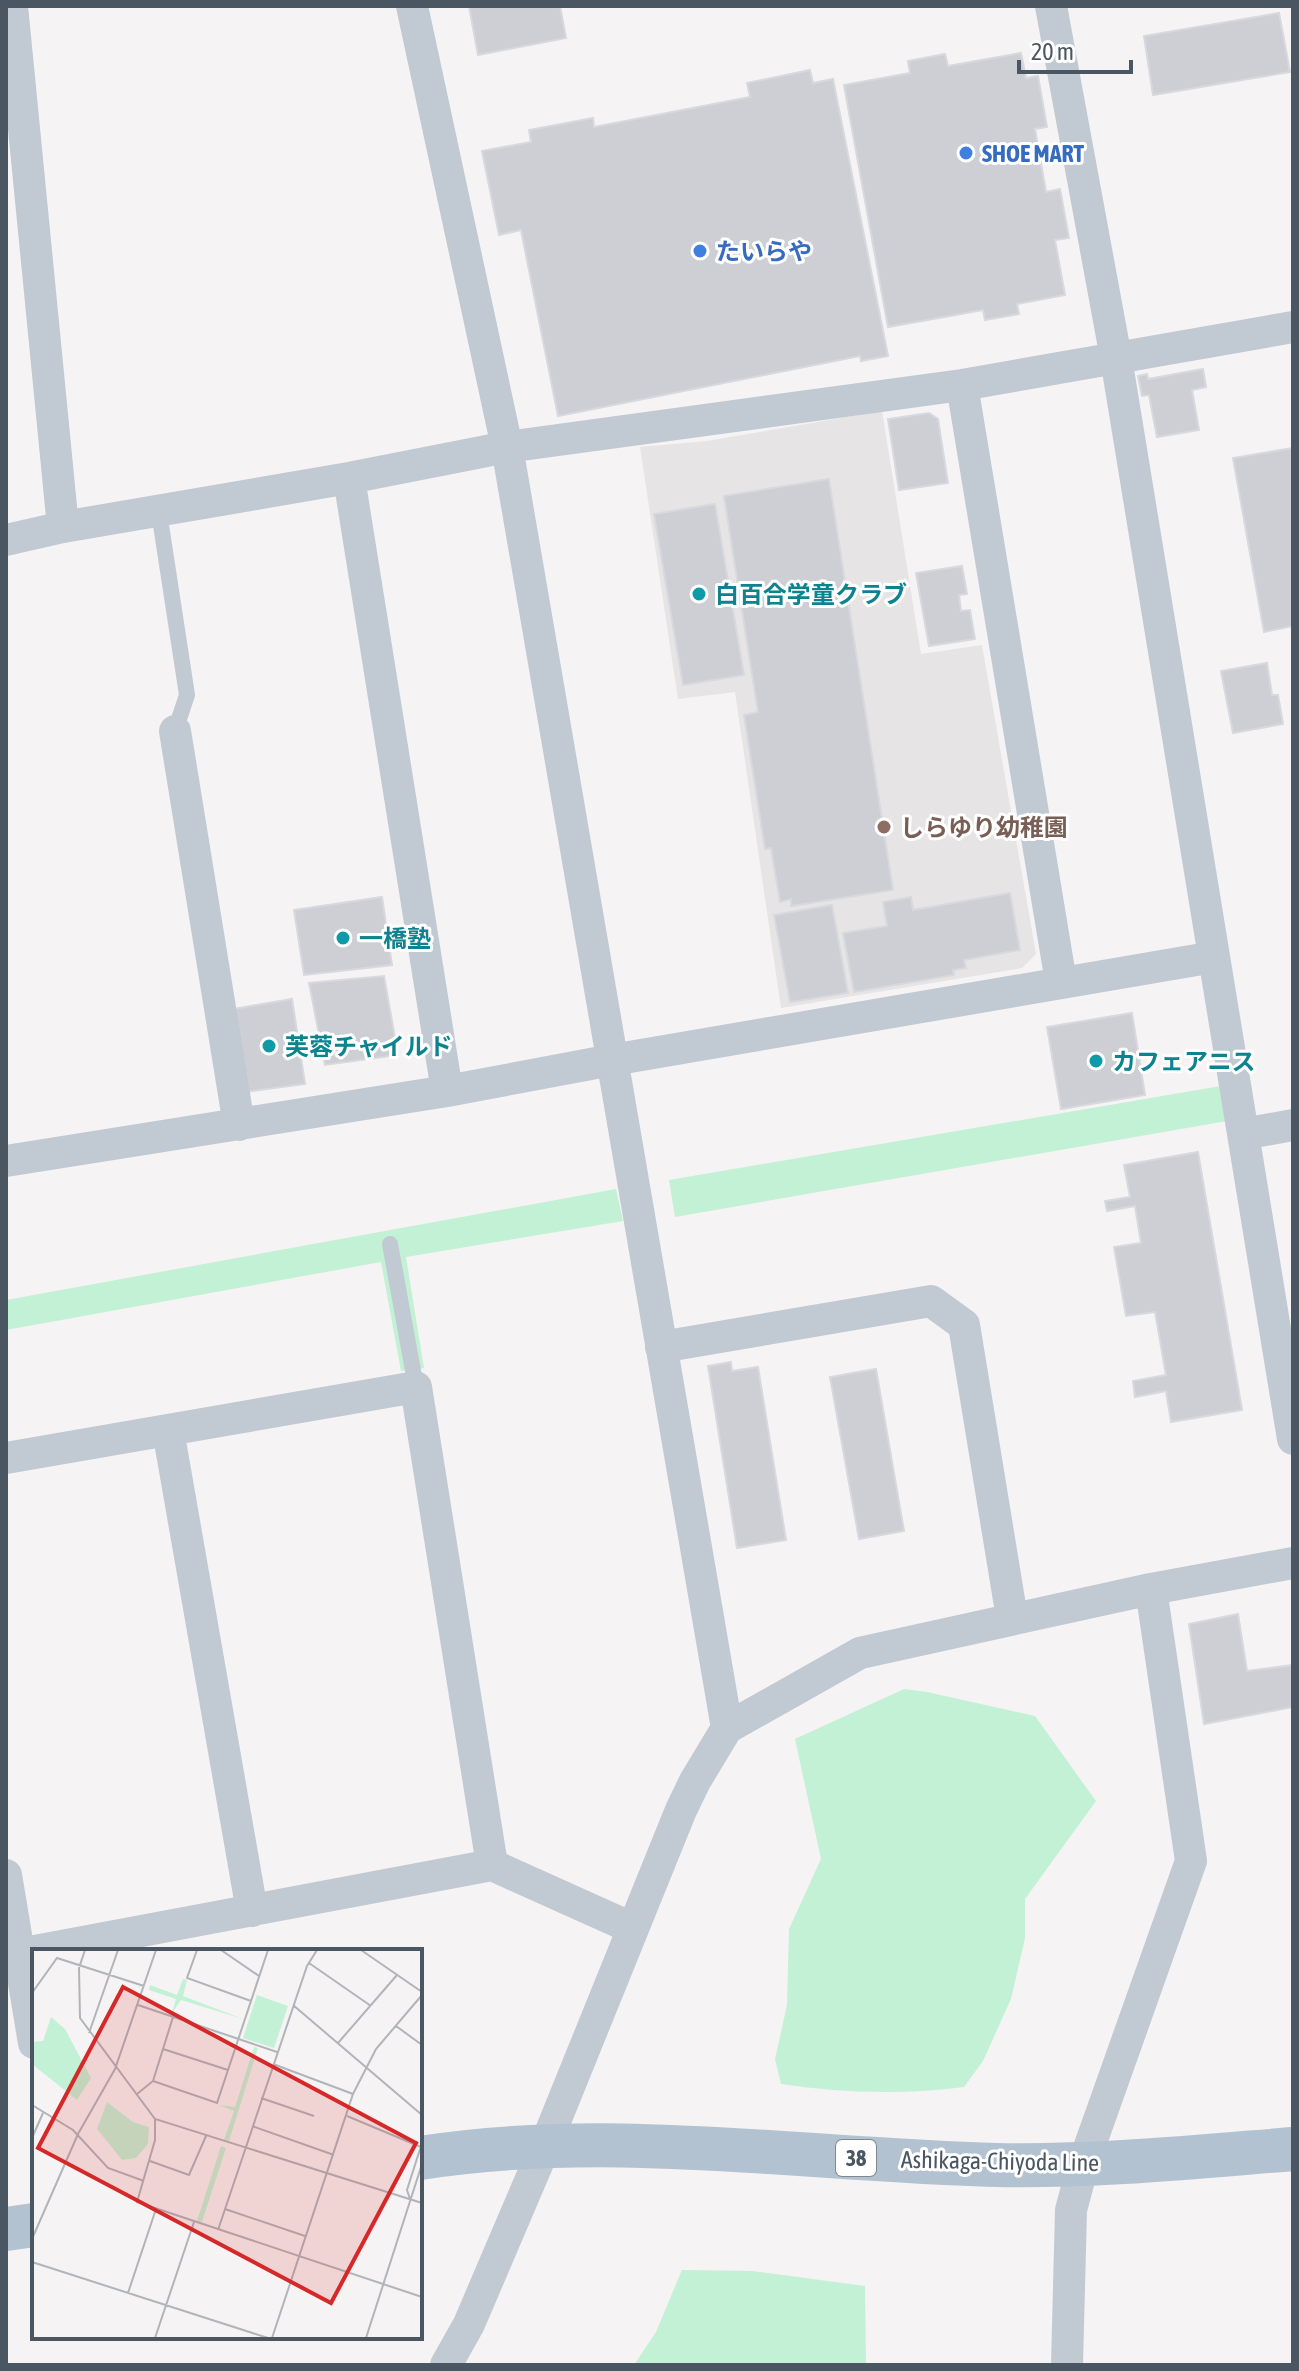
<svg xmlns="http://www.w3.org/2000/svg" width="1299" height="2371" viewBox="0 0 1299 2371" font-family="'Asap Condensed','Noto Sans JP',sans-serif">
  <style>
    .education { fill: #e6e4e5 }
    .green { fill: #c3f1d5 }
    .building { fill: #cdcfd5; stroke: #d7d9de; stroke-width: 2 }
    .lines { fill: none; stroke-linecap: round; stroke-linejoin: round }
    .lane { stroke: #c1cad2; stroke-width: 16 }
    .street { stroke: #c1cad2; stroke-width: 32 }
    .primary { stroke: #b3c2d1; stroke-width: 44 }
    .shop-dot { fill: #3f7fe0; stroke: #fff; stroke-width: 3 }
    .culture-dot { fill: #0f9aa8; stroke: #fff; stroke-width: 3 }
    .education-dot { fill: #8d6e63; stroke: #fff; stroke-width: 3 }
    .labels { text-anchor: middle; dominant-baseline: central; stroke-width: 6; stroke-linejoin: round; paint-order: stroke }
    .shield { fill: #fff; stroke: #808990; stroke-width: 2 }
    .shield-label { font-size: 22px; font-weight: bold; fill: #4a5661 }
    .shop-label { font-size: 24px; font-weight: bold; fill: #366cbe; stroke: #fff; text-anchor: start }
    .culture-label { font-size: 24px; font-weight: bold; fill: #0d838f; stroke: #fff; text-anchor: start }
    .education-label { font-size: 24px; font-weight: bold; fill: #785e54; stroke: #fff; text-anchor: start }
    .street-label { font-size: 24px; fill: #4a5661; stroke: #fff }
    .inset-road { fill: none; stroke: #b1b4b9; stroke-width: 2 }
    .view { fill: #d62828; fill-opacity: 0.15; stroke: #d62828; stroke-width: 4 }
    .inset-edge { fill: none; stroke: #4a5661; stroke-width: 4 }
  </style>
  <rect width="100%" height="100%" fill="#f5f3f3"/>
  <!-- education -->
  <path class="education" d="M882,411L921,654L982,645L1036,954L1022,968L781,1008L735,692L678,699L640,447L707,441Z"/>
  <!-- green -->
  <path class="green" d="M1221,1086L1227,1121L675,1217L669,1180Z
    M616,1189L623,1221L406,1257L424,1368L401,1371L381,1262L6,1330V1300Z
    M904,1689L927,1692L1035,1716L1096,1801L1025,1899V1938L1011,1999L983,2061L964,2087C903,2095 842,2093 781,2084L775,2059L787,2005L789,1929L821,1859L795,1739Z
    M682,2270L752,2271L865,2286L866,2365H634L656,2332Z"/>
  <!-- building -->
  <path class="building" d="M469,6H560L566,38L478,55Z
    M1279,13L1290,72L1153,95L1144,36Z
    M1021,53L1026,78L1038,76L1047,127L1035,129L1046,192L1060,189L1069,238L1055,240L1065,295L1017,304L1019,314L985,320L983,310L888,327L844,85L910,73L908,61L945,54L948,66Z
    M810,70L813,83L833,79L888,356L861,361L860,356L558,416L521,230L499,235L482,151L531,142L529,130L593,118L594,127L750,97L747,83Z
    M1203,369L1206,387L1192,390L1199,430L1157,437L1149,395L1142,396L1138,376L1147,374L1148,379Z
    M929,413L938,419L948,483L899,490L888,419Z
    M1293,448V626L1264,632L1233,458Z
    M829,479L893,890L791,906V899L780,902L771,848L765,849L744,715L758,712L724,496Z
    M715,504L744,675L683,685L654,514Z
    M962,566L967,594L959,595L961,611L970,610L975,639L929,646L916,573Z
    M1267,663L1272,695H1278L1283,724L1233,733L1221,671Z
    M1010,893L1020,950L964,960L966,968L953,970L954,975L854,992L843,933L887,926L883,902L911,897L913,910Z
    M382,897L392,965L304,975L294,910Z
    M832,905L848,993L790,1002L774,915Z
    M384,976L398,1055L325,1065L309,983Z
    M292,999L305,1084L244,1092L233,1009Z
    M1132,1013L1145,1095L1061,1109L1047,1027Z
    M1198,1152L1242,1410L1171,1422L1166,1391L1135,1397L1133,1381L1166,1375L1155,1312L1126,1316L1114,1247L1141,1243L1135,1206L1107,1211L1105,1201L1130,1197L1124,1165Z
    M731,1362L732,1371L758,1367L786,1540L737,1548L708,1366Z
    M876,1369L904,1531L859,1539L830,1377Z
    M1238,1614L1247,1671L1293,1665V1707L1204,1724L1189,1624Z"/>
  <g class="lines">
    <!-- lane -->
    <path class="lane" d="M159,512L187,695L175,731
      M390,1244L416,1387"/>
    <!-- street -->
    <path class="street" d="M12,6L63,527
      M412,6L507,447L727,1728L695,1781L681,1810L545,2146L469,2324L446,2365
      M1051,6L1116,358L1293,1439
      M962,385L1061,982
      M349,478L447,1091
      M6,540L63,527L349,478L507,447L962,385L1293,327
      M175,731L239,1125
      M1243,1134L1293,1125
      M6,1161L447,1091L612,1060L1214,957
      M661,1347L931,1301L964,1325L1012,1618
      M168,1430L252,1911
      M6,1458L416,1387L492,1865
      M727,1728L860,1653L1151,1589L1293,1563
      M6,1875L34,2043
      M19,1954L492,1865L632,1928
      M1067,2365L1071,2210L1083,2165L1191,1861L1151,1589"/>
    <!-- primary -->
    <path class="primary" d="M420,2158C611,2128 805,2160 996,2165C1095,2167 1194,2157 1293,2149
      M6,2229L34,2225"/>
  </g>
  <!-- markers -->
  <g class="shop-dot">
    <circle cx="966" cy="153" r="8"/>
    <circle cx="700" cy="251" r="8"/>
  </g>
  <g class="culture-dot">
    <circle cx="699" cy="594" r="8"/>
    <circle cx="343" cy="938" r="8"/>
    <circle cx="269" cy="1046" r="8"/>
    <circle cx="1096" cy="1061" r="8"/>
  </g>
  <circle class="education-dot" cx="884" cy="827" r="8"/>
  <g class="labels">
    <!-- shield labels -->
    <rect class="shield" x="836" y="2140" width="40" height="36" rx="6"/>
    <g class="shield-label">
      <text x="856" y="2158">38</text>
    </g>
    <!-- shop labels -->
    <g class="shop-label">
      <text x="982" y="153">SHOE MART</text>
      <text x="716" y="251">たいらや</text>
    </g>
    <!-- culture labels -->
    <g class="culture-label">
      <text x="715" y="594">白百合学童クラブ</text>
      <text x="359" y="938">一橋塾</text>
      <text x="285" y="1046">芙蓉チャイルド</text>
      <text x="1112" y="1061">カフェアニス</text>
    </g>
    <!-- education labels -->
    <g class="education-label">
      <text x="900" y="827">しらゆり幼稚園</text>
    </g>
    <!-- street labels -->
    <g class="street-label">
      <text transform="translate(1000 2161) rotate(1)">Ashikaga-Chiyoda Line</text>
    </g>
  </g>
  <!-- overview -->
  <g transform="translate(32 1949)">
    <rect width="390" height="390" fill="#f5f3f3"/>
    <path d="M151,30L155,31L151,47L211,70L149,51L140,64L144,50L117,41L118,36L145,46ZM225,46L256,57L242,99L211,89ZM19,68L33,80L59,129L45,151L0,115V93L11,92ZM222,98L226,99L197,192L192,191L202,162L187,156L203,158ZM75,153L101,173L117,178L116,195L104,209L90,211L65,180ZM189,197L194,199L170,273L165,272Z" fill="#c3f1d5"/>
    <path class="inset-road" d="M53,1L47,19L48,69L123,170L390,254M165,1L155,29L219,52M189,1L227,27M329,1L390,43M277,14L339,57M0,44L25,9L112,37M106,56L245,103M261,56L390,166M364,77L390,96M57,84L86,1M306,94L365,26M131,100L196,121M241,115L321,145M121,132L185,154L236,1M105,145L121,132L141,68M229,149L282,167M0,156L41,181L76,219L112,232M315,167L389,198M123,170V191L105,253L390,348M220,177L302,206M0,189L11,164M118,212L157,226L174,187M378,250L375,241L389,197M193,260L273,287M186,281L275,17L285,1M0,290L46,185L83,120L124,1M0,313L236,389M96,344L124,260M123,389L162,273M240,389L321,145L344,100L390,46M334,389L390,215"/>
    <path class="view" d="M91,38L384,194L299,354L6,199Z"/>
    <rect width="390" height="390" class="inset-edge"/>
  </g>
  <!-- border -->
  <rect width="1299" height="2371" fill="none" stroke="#4a5661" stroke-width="16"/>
  <!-- scale -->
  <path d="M1019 60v12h112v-12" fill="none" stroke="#4a5661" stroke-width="4"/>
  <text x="1031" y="60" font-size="24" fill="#4a5661" stroke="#ffffff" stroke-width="6" paint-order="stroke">20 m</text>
</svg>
